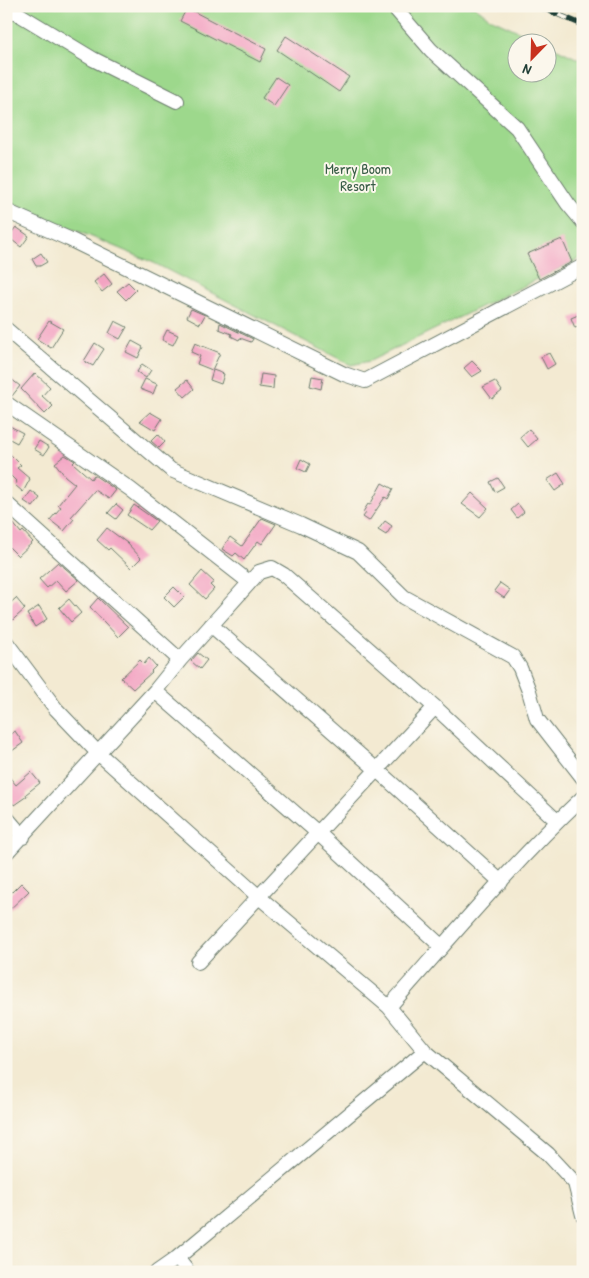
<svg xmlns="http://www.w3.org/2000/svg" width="589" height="1278" viewBox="0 0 589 1278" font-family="'Patrick Hand',sans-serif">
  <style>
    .green { fill: #9dd88c; stroke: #5e8a60 }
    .building { fill: #f3a3c2 }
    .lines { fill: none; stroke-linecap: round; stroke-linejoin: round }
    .minor-casing { stroke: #697a6b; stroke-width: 16 }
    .minor { stroke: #fff; stroke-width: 14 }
    .rail-casing { stroke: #1f3d34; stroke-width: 5.5 }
    .rail { stroke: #fbf7ec; stroke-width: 4; stroke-dasharray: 11; stroke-linecap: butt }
    .labels { text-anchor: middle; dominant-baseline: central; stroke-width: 4; stroke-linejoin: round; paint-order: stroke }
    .park-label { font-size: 15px; fill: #385c46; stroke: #fbf7ec }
  </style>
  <rect width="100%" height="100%" fill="#fbf7ec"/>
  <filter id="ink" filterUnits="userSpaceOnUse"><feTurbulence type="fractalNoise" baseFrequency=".02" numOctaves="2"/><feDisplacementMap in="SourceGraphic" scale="10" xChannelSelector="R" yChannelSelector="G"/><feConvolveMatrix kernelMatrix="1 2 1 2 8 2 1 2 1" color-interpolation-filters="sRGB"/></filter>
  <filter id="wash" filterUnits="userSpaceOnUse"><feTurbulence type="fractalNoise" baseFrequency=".0096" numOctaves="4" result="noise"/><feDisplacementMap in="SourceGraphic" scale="20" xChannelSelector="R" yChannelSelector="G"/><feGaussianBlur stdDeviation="1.12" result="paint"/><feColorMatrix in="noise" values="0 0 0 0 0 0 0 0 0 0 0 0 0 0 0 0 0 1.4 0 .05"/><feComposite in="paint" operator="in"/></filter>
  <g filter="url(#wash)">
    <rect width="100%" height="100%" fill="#f3ead2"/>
    <!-- green -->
    <path class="green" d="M6,6H474L490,18L542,42H516V72H546L547,44L576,58L583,59V257L370,361L351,365L154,263L6,201Z"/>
    <g id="blocks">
      <!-- building -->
      <path class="building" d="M187,8L266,49L260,62L180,21Z
        M286,36L349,77L339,92L277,50Z
        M276,77L288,85L274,106L262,98Z
        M16,227L29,236L21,247L8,237Z
        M562,239L572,262L539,279L527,254Z
        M41,253L47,262L40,266H36L32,259Z
        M104,274L112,284L102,292L94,282Z
        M128,282L136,290L126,300L117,291Z
        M191,309L205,315L200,324L187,317Z
        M583,313V325L575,328L571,318Z
        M49,321L63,329L51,348L37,339Z
        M115,321L127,327L120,339L109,333Z
        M220,323L253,339L251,342L240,338L239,340L231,336L232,334L219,329Z
        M167,330L178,335L173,345L162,340Z
        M132,341L143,347L138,358L126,352Z
        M95,343L104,349L93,366L84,361Z
        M195,343L220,353L212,370L197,364L200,356L191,352Z
        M549,353L555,364L547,369L541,357Z
        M472,361L482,371L472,377L464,368Z
        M142,364L151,370L146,378L137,372Z
        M213,370L224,374L221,384L210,380Z
        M35,373L50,387L42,396L53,406L45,414L21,389Z
        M261,374L274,376L273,389L259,387Z
        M6,375L20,386L12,396L6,391Z
        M312,376L323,378L321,389L310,386Z
        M145,379L157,384L153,394L140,389Z
        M187,380L194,389L185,397L177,388Z
        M495,381L502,391L492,399L483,387Z
        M150,412L162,419L155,430L140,421Z
        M6,424L23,433L17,443L6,437Z
        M529,429L537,439L528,447L520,437Z
        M158,434L165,442L159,448L151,441Z
        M39,441L49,447L44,455L34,449Z
        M6,450L21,465L17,468L30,479L23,492L15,485L17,482L10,475L6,479Z
        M65,455L75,461L73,463L91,479L94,475L116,490L109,499L95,490L71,517L74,519L64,531L50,520L61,507L58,505L75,484L65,476L55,463Z
        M301,459L310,464L306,472L297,468Z
        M558,473L565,484L555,491L547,480Z
        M498,478L504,487L495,492L490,482Z
        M382,483L393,489L388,499L385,497L369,521L363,517L366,513L363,512L368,504L370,505Z
        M31,491L40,498L33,507L24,501Z
        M472,493L488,508L480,517L462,504Z
        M116,504L123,510L116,519L108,513Z
        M518,504L524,512L517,518L511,510Z
        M134,505L157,521L149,530L127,515Z
        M262,518L276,524L262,544L258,541L244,560L236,553L233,556L222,549L230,537L242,546Z
        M385,521L392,526L386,535L378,530Z
        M13,523L21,533L23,531L33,542L18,556L6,544V529Z
        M107,528L127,543L141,558L131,568L110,548L108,550L97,540Z
        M58,562L79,580L66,591L56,580L47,588L39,579Z
        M202,571L214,582L210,585L214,589L205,599L190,585Z
        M500,583L510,590L504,598L494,591Z
        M174,587L184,597L174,607L164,597Z
        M16,598L25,609L6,626V607Z
        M98,598L128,627L118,637L90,607Z
        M69,599L81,613L71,622L59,608Z
        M39,606L47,619L35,627L27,614Z
        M198,653L207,660L200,669L191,661Z
        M149,658L156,666L151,671L152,672L133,689L121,678L140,660L144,664Z
        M15,731L23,743L12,751L6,744V737Z
        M31,772L40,783L26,794L27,796L14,805L6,794V773L16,785Z
        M21,883L29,891L6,913V898Z"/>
    </g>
  </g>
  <g filter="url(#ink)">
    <use href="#blocks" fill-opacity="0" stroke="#697a6b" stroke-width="1"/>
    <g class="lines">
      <defs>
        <path id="minor" d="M11,6L12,10L93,59L177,101
          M393,6L431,50L517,128L568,204L583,222
          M6,211L69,239L344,374L365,381L583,266
          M6,329L171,470L301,525L358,552L404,597L513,657L520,668L529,691L537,719L583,778
          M6,403L130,489L249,582
          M6,503L180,660
          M211,625L377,770L501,882
          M6,642L56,709L97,752L259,897L389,1007L425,1051L548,1154L575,1183L583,1215
          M155,691L318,833L442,947
          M6,817L23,837
          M6,853L155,691L180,660L259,572L272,568L284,575L435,707L557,821
          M198,962L435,707
          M389,1007C452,936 514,862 583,797
          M177,1258L425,1051
          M157,1272L177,1258L188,1272"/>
      </defs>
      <!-- minor casing -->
      <use href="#minor" class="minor-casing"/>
      <!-- minor -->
      <use href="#minor" class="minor"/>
      <defs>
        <path id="rail" d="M538,6L583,25"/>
      </defs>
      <!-- rail casing -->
      <use href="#rail" class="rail-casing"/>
      <!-- rail -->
      <use href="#rail" class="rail"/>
    </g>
  </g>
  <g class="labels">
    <!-- park labels -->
    <g class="park-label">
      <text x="358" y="168">Merry Boom<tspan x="358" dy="17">Resort</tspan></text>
    </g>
  </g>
  <!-- margin -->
  <rect width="589" height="1278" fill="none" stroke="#fbf7ec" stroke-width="25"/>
  <!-- north arrow -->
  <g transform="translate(532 58) rotate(203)"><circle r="24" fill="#fbf7ec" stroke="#a3ada2"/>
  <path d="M0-4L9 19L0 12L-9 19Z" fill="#c8321e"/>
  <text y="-8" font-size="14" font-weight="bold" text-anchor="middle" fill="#1f3d34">N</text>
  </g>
</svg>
